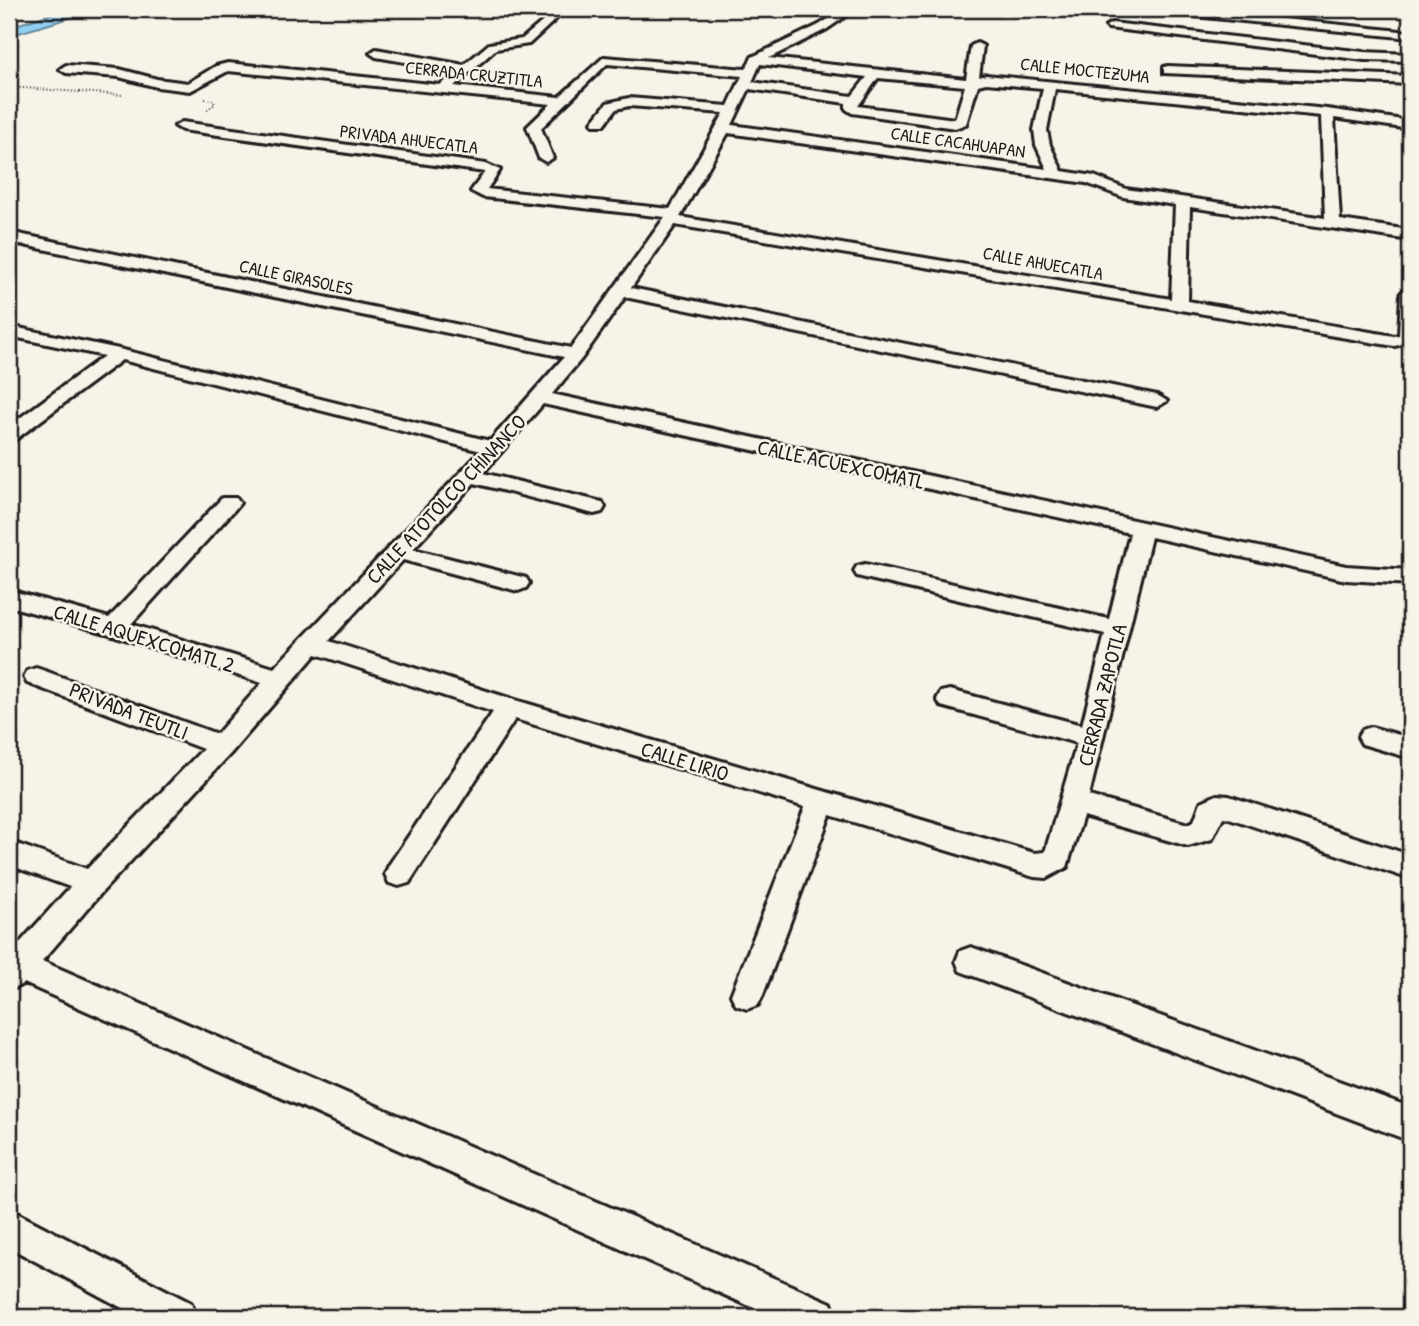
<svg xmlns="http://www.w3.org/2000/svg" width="1419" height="1326" viewBox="0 0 1419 1326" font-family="'Patrick Hand',sans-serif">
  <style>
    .water { fill: #92d0f3; stroke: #63889d; stroke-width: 2 }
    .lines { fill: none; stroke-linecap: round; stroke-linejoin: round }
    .street-casing { stroke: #1c1c1c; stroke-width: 6 }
    .path { stroke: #1c1c1c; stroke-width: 2; stroke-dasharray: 1 2.5; stroke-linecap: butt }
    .street { fill: #f7f3e8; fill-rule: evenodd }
    .labels { text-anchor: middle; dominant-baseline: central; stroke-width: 5; stroke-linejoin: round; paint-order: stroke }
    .far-street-label { font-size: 18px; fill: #1c1c1c; stroke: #f7f3e8 }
    .street-label { font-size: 21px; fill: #1c1c1c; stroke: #f7f3e8 }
  </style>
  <rect width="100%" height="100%" fill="#f7f3e8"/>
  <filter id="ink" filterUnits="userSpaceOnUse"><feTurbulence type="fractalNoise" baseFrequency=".0143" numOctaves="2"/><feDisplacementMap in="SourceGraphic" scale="14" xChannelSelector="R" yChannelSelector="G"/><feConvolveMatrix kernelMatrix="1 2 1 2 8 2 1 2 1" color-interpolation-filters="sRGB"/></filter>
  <g filter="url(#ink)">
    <!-- water -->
    <path class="water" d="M67,9H100L9,36V27Z"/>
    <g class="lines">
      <defs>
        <path id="street" d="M844,9H856L827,29L769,58L966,79L971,46L977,43L983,46L979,77L986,75L1327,109L1410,121V129L1334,118L1340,220L1410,230V240L1190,207L1188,301L1394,336L1399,335L1401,293L1409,288L1410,343L1394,346L675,225L631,288L1157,395L1167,401L1157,407L625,297L582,358L552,394L1346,566L1410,570V584L1346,580L1151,537L1089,796L1188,824L1194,821L1201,802L1217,795L1229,796L1410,855V879L1229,818L1223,817L1212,839L1188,846L1083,816L1067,867L1047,878L1034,877L830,815L763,995L758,1005L747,1009L736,1005L731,995L805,807L515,719L409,883L399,886L389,883L385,874L389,865L493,712L316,654L231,753L102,892L42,961L831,1303L836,1317H774L24,983L9,991V955L70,887L9,865V841L87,869L203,749L27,683L24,677L27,671L36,668L45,671L217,734L262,683L106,633L9,606V590L109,618L222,498H236L240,503L236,508L131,624L274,668L481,451L122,360L16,439L9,441V426L104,356L9,336V326L119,349L490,441L564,357L9,242V232L571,348L665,217L483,197L471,191L485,172L182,130L175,126L182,122L486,164L500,170L487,189L670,209L724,113L629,106L616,109L604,125H594L592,122L607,103L629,98L728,106L742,76L607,64L541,128L553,158L546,162L539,158L527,127L551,104L228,71L190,91L157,87L119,77L66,73L60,69L66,65L119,69L157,79L188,83L216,66L228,63L440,85L457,71L376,57L370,53L376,49L464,65L489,44L522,39L554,12L558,13V17L529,44L496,49L454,86L559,97L604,57L746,69L752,57L819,25ZM760,64L867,77L852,96L752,82ZM878,78L965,86L955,119L858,106ZM986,83L1043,88L1034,130L1036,145L1047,169L732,125L749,89L846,103V109L852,113L955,128L966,124L978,85ZM1055,89L1321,116L1325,218L1126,189L1094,176L1062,171L1050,145L1047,130ZM728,133L1086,183L1123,197L1175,205L1171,299L680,217ZM543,404L1130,533L1109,619L865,564L857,566L854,571L857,576L865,578L1105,634L1082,725L950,690L941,692L937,699L941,706L1077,743L1045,852L1034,853L515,700L329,641L403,560L518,591L526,588L529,583L526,578L413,549L474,483L594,514L602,512L605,507L602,502L483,473Z
          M1150,9H1185L1410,32V38L1155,12Z
          M1112,23L1364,52L1410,54V61L1364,60L1108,28L1106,26Z
          M1168,66L1410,76V84L1164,73V67Z
          M1371,727L1410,738V758L1362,744L1358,737L1362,730Z
          M971,947L1410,1107V1141L960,971L956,961L960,951Z
          M9,1209L191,1303L196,1317H139L9,1247Z"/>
      </defs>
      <!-- street casing -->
      <use href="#street" class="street-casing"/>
      <!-- path -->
      <path class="path" d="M9,87L123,95
        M205,99L213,100L215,104L206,110"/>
      <!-- street -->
      <use href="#street" class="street"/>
    </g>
  </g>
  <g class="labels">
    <!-- far-street labels -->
    <g class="far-street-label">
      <text transform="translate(1085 70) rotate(6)">CALLE MOCTEZUMA</text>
      <text transform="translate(474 74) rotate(6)">CERRADA CRUZTITLA</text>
      <text transform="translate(409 139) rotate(7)">PRIVADA AHUECATLA</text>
      <text transform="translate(958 142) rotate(8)">CALLE CACAHUAPAN</text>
      <text transform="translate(1043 263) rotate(10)">CALLE AHUECATLA</text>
      <text transform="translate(296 277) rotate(12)">CALLE GIRASOLES</text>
    </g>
    <!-- street labels -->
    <g class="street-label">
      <text transform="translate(841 464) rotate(12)">CALLE ACUEXCOMATL</text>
      <text transform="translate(446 499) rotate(-47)">CALLE ATOTOLCO CHINANCO</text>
      <text transform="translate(144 638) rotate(17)">CALLE AQUEXCOMATL 2</text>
      <text transform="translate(1102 695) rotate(-76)">CERRADA ZAPOTLA</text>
      <text transform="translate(129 711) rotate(21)">PRIVADA TEUTLI</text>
      <text transform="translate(685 761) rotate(17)">CALLE LIRIO</text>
    </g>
  </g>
  <!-- margin -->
  <rect width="1419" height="1326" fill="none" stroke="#f7f3e8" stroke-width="35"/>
  <rect x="18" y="18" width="1384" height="1291" fill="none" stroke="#1c1c1c" stroke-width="2.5" filter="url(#ink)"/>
</svg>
